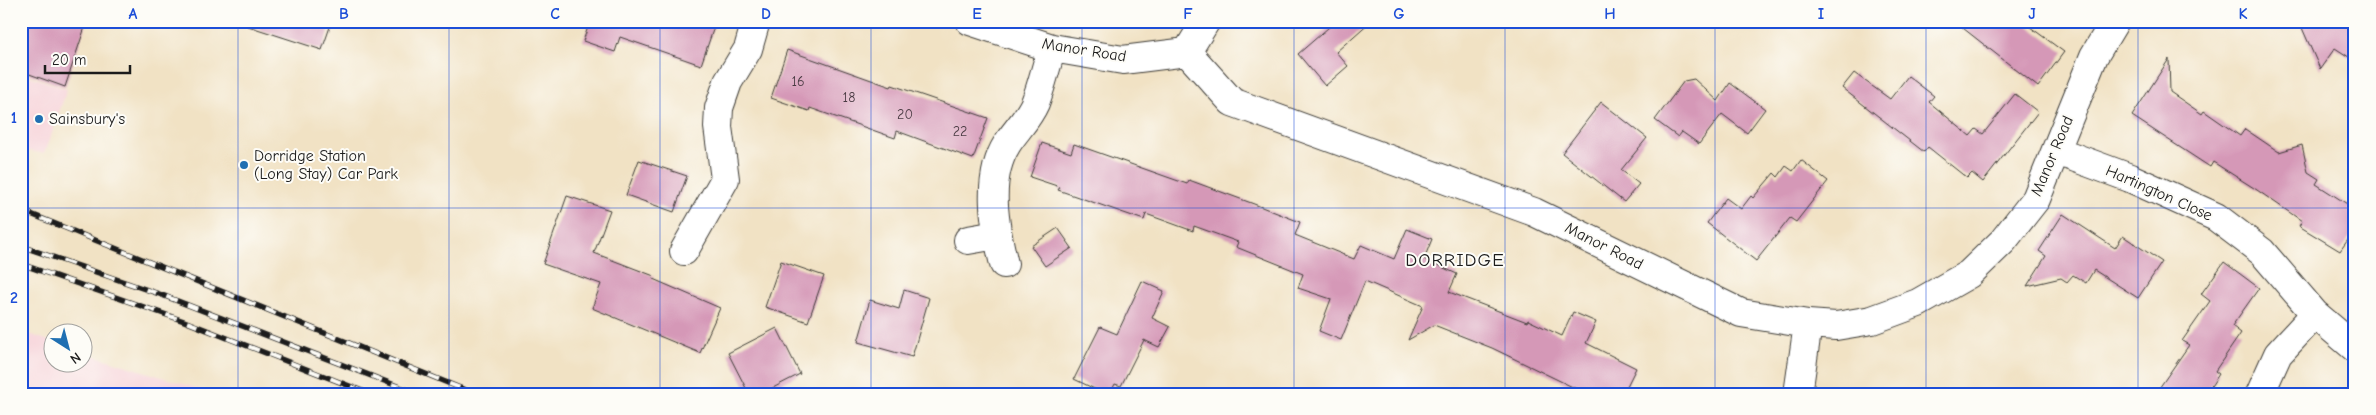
<svg xmlns="http://www.w3.org/2000/svg" width="2376" height="415" viewBox="0 0 2376 415" font-family="'Comic Neue',sans-serif">
  <style>
    .built { fill: #f6cfd7 }
    .building { fill: #d598b7 }
    .lines { fill: none; stroke-linecap: round; stroke-linejoin: round }
    .street-casing { stroke: #3c3a35; stroke-width: 30 }
    .street { stroke: #fff; stroke-width: 28 }
    .rail-casing { stroke: #1c1c1c; stroke-width: 5.5 }
    .rail { stroke: #fdfcf7; stroke-width: 4; stroke-dasharray: 11; stroke-linecap: butt }
    .grid { fill: none; stroke: #1d4ed8; stroke-width: 1; stroke-opacity: 0.55 }
    .poi-dot { fill: #1f6fb2; stroke: #fdfcf7; stroke-width: 2 }
    .labels { text-anchor: middle; dominant-baseline: central; stroke-width: 4; stroke-linejoin: round; paint-order: stroke }
    .number-label { font-size: 14px; fill: #4a3b43 }
    .street-label { font-size: 16px; fill: #1c1c1c; stroke: #fdfcf7 }
    .poi-label { font-size: 16px; fill: #1c1c1c; stroke: #fdfcf7; text-anchor: start }
    .quarter-label { font-size: 19px; letter-spacing: 1px; fill: #1c1c1c; stroke: #fdfcf7 }
    .neatline { fill: none; stroke: #1d4ed8; stroke-width: 2 }
    .grid-label { font-size: 16px; text-anchor: middle; font-weight: bold; fill: #1d4ed8 }
  </style>
  <rect width="100%" height="100%" fill="#fdfcf7"/>
  <filter id="ink" filterUnits="userSpaceOnUse"><feTurbulence type="fractalNoise" baseFrequency=".02" numOctaves="2"/><feDisplacementMap in="SourceGraphic" scale="10" xChannelSelector="R" yChannelSelector="G"/><feConvolveMatrix kernelMatrix="1 2 1 2 8 2 1 2 1" color-interpolation-filters="sRGB"/></filter>
  <filter id="wash" filterUnits="userSpaceOnUse"><feTurbulence type="fractalNoise" baseFrequency=".0096" numOctaves="4" result="noise"/><feDisplacementMap in="SourceGraphic" scale="20" xChannelSelector="R" yChannelSelector="G"/><feGaussianBlur stdDeviation="1.12" result="paint"/><feColorMatrix in="noise" values="0 0 0 0 0 0 0 0 0 0 0 0 0 0 0 0 0 1.4 0 .05"/><feComposite in="paint" operator="in"/></filter>
  <g filter="url(#wash)">
    <rect width="100%" height="100%" fill="#f1e2c4"/>
    <!-- built -->
    <path class="built" d="M21,73L67,89L47,148L43,153L21,150Z
      M21,331L52,342V362H82L83,352L215,394H21Z"/>
    <g id="blocks">
      <!-- building -->
      <path class="building" d="M21,21H87L65,87L21,71Z
        M249,21H332L322,50L248,26Z
        M584,21H697L714,27L701,65L620,37L615,52L583,41L588,27L584,25Z
        M1336,21H1371L1336,52L1348,66L1325,86L1298,54Z
        M1954,21H2022L2064,52L2038,87Z
        M2299,21H2355V61L2335,48L2320,69Z
        M787,50L891,87L892,85L988,118L973,159L897,131L895,138L810,108L809,111L771,98Z
        M2169,59L2170,92L2202,114L2204,111L2240,136L2245,129L2279,152L2302,145L2308,172L2319,179L2316,184L2355,209V230L2340,251L2299,226L2302,221L2257,190L2213,162L2210,167L2132,116Z
        M1854,73L1890,99L1908,76L1934,96L1929,102L1970,136L1976,129L1983,134L2015,94L2038,112L1983,182L1972,173L1967,178L1928,147L1924,152L1842,88Z
        M1694,79L1718,101L1730,83L1765,109L1747,133L1722,114L1699,144L1682,132L1678,137L1655,120L1684,81Z
        M1601,102L1647,138L1621,170L1639,184L1624,202L1562,153Z
        M1042,143L1071,153L1074,144L1187,184L1189,180L1254,204L1300,222L1295,235L1354,259L1361,245L1394,259L1407,229L1432,239L1424,259L1457,274L1449,292L1527,322L1528,320L1562,336L1573,312L1596,322L1586,343L1636,368L1623,394H1587L1492,348L1434,325L1408,340L1423,306L1365,281L1341,340L1319,331L1331,299L1298,288L1303,274L1236,247L1238,242L1194,226L1193,231L1146,214L1144,220L1058,190L1060,187L1030,177Z
        M639,160L687,176L674,212L626,195Z
        M1801,160L1828,181L1796,222L1790,218L1756,261L1707,223L1726,198L1741,209L1751,196L1753,198L1774,173L1778,177L1786,166L1793,171Z
        M567,196L610,210L594,253L654,276L653,279L720,308L700,353L592,308L601,284L543,264Z
        M2063,214L2115,248L2123,236L2162,262L2138,298L2094,270L2086,283L2073,275L2067,282L2061,278L2027,286L2046,256L2039,251Z
        M1058,228L1072,248L1045,266L1031,246Z
        M781,261L824,276L808,322L765,307Z
        M2224,262L2259,288L2232,326L2241,333L2215,371L2219,374L2206,394H2155L2189,345L2182,341L2210,301L2201,294Z
        M1142,281L1164,291L1152,318L1170,327L1159,347L1144,340L1121,386L1115,384L1110,394H1105L1074,379L1100,327L1117,334Z
        M904,290L929,298L912,357L858,342L870,300L899,309Z
        M777,328L800,374L761,394H749L728,353Z"/>
    </g>
  </g>
  <g filter="url(#ink)">
    <use href="#blocks" fill-opacity="0" stroke="#3c3a35" stroke-width="1"/>
    <g class="lines">
      <defs>
        <path id="street" d="M970,21L1052,48L1123,60L1187,52
          M1187,52L1232,102L1534,212L1741,313L1808,324L1836,326L1872,320L1918,303L1969,274L2003,241L2036,199L2094,56L2115,21
          M1187,52L1206,21
          M2057,151L2130,178L2216,217L2262,252L2315,314L2355,348
          M968,240L997,235
          M684,251L725,179L718,127L719,108L728,82L748,49L756,21
          M1004,264C995,227 985,179 1007,144C1016,130 1028,119 1035,103C1042,85 1046,66 1052,48
          M1798,394L1808,324
          M2260,394L2278,354L2315,314"/>
      </defs>
      <!-- street casing -->
      <use href="#street" class="street-casing"/>
      <!-- street -->
      <use href="#street" class="street"/>
      <defs>
        <path id="rail" d="M21,210L475,394
          M21,246L162,295L418,394
          M21,264L184,321L370,394"/>
      </defs>
      <!-- rail casing -->
      <use href="#rail" class="rail-casing"/>
      <!-- rail -->
      <use href="#rail" class="rail"/>
    </g>
  </g>
  <!-- grid -->
  <path class="grid" d="M238,21V394M449,21V394M660,21V394M871,21V394M1082,21V394M1294,21V394M1505,21V394M1715,21V394M1926,21V394M2138,21V394M21,208H2355"/>
  <!-- markers -->
  <g class="poi-dot">
    <circle cx="39" cy="119" r="5"/>
    <circle cx="244" cy="165" r="5"/>
  </g>
  <g class="labels">
    <!-- number labels -->
    <g class="number-label">
      <text x="798" y="81">16</text>
      <text x="849" y="97">18</text>
      <text x="905" y="114">20</text>
      <text x="960" y="131">22</text>
    </g>
    <!-- street labels -->
    <g class="street-label">
      <text transform="translate(1084 50) rotate(9)">Manor Road</text>
      <text transform="translate(2052 156) rotate(-67)">Manor Road</text>
      <text transform="translate(2159 193) rotate(24)">Hartington Close</text>
      <text transform="translate(1604 246) rotate(27)">Manor Road</text>
    </g>
    <!-- poi labels -->
    <g class="poi-label">
      <text x="49" y="119">Sainsbury's</text>
      <text x="254" y="156">Dorridge Station<tspan x="254" dy="18">(Long Stay) Car Park</tspan></text>
    </g>
    <!-- quarter labels -->
    <g class="quarter-label">
      <text x="1455" y="260">DORRIDGE</text>
    </g>
  </g>
  <!-- margin -->
  <rect width="2376" height="415" fill="none" stroke="#fdfcf7" stroke-width="55"/>
  <!-- north arrow -->
  <g transform="translate(68 348) rotate(144)"><circle r="24" fill="#fdfcf7" stroke="#a3a29f"/>
  <path d="M0-4L9 19L0 12L-9 19Z" fill="#1f6fb2"/>
  <text y="-8" font-size="14" font-weight="bold" text-anchor="middle" fill="#1c1c1c">N</text>
  </g>
  <!-- scale -->
  <path d="M45 65v8h85v-8" fill="none" stroke="#1c1c1c" stroke-width="2.5"/>
  <text x="52" y="65" font-size="15" fill="#1c1c1c" stroke="#fdfcf7" stroke-width="4" paint-order="stroke">20 m</text>
  <rect x="28" y="28" width="2320" height="360" class="neatline"/>
  <g class="grid-label">
    <text x="133" y="19">A</text>
    <text x="344" y="19">B</text>
    <text x="555" y="19">C</text>
    <text x="766" y="19">D</text>
    <text x="977" y="19">E</text>
    <text x="1188" y="19">F</text>
    <text x="1399" y="19">G</text>
    <text x="1610" y="19">H</text>
    <text x="1821" y="19">I</text>
    <text x="2032" y="19">J</text>
    <text x="2243" y="19">K</text>
    <text x="14" y="123">1</text>
    <text x="14" y="303">2</text>
  </g>
</svg>
